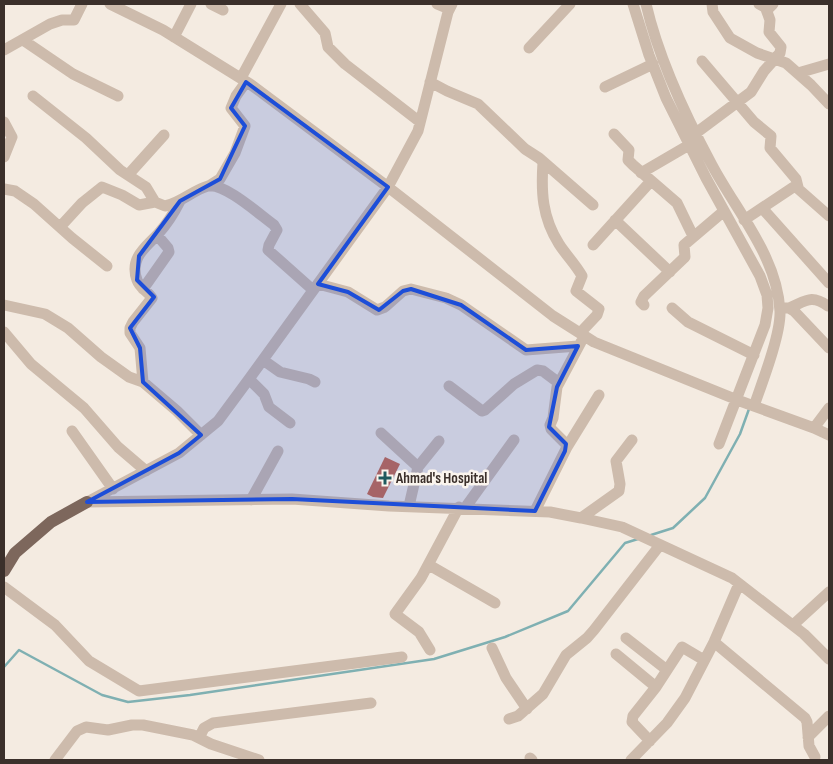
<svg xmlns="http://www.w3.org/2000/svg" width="833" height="764" viewBox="0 0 833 764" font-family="'Sofia Sans Condensed',sans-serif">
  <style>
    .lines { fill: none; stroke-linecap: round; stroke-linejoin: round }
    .stream { stroke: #7fb0b2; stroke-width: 2.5 }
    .building { fill: #c8694b }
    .minor { stroke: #cdbbac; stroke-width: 11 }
    .major { stroke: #7d675c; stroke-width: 12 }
    .marked { fill: #1d4ed8; fill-opacity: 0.2; stroke: #1d4ed8; stroke-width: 4; stroke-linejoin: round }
    .poi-dot { fill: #1f5a5e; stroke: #fbf5ee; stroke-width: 2 }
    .labels { text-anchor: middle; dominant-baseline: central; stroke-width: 5; stroke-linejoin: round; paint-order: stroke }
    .poi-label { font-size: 15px; font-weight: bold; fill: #3b302b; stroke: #fbf5ee; text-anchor: start }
  </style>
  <rect width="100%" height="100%" fill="#f4ebe1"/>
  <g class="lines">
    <!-- stream -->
    <path class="stream" d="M651,535L673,528L705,498L740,434L749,409
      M4,667L19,650L102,695L128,702L190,695L434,659L505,637L568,611L625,543L638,539"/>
  </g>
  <!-- building -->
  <path class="building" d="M385,457L400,464L383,498L373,497L367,494Z"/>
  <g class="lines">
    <!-- minor -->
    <path class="minor" d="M110,4L163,30L250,84L388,187L553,316L594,342L740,401L814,428L829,435
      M211,4L223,10
      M300,4L325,33L328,47L345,64L420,122
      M437,4L449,9
      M633,4L649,55L666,98L706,178L760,276L767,295L768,308L765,325L719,444
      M646,4C659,60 685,115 712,165C737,212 777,256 780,311C781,334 762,383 754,406
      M712,4L713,12L730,38L757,53L786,63L811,85L829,104
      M759,4L768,9L773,4
      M174,37L191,4
      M23,40L73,74L118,96
      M529,48L570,4
      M4,50L50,24L62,20H74L82,4
      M702,61L754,122L771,136L770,148L796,179L798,187
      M798,73L829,64
      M241,78L281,4
      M430,82L447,91L478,104L525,149L539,158L593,205
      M605,87L653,64
      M33,96L86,138L120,170L146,187L155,202
      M4,122L12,137L4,157
      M696,133L751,92L764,71L780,53L781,47L769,32L770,20L766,9
      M614,134L629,150L628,160L633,165L677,203L693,236
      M543,162C541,192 542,217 559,244C566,255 576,265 582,276L576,291L599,309L597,315L580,333
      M641,173L689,145
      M128,175L164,135
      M209,186L220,179L235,153L245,126L231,108L236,96L246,82
      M4,189L15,191L34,204L72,238L107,266
      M762,208L829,283
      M615,220L670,272
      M744,220L795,186L829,216
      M60,227L82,203L102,187L122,195L139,205L155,202L165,206C181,203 193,190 208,186C225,183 260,215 274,225L277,230L269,245L268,250L313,290
      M593,245L651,181
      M318,284L348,292L377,310L385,307L403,291L411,289L446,298L461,305L526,350L578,346
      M143,289L169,252L168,248L157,235
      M4,305L45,314L68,328L101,357L129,377L143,382L177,411L201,435
      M644,305L641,302L644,296L685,257L684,245L724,211
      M672,308L688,322L754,355
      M780,308H789L794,311L829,348
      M789,308C806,301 811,294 828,306
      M4,332L31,364L84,408L118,447L146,471
      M263,360L280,372L309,379L315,382
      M249,379L264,394L269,407L290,423
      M143,382L140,348L130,333V328L133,322L152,298C148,291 140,289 137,280C129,258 146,247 158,234C167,224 174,213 180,201
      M449,386L482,411L485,410L514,384L537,370L543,371L559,383
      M814,428L829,408
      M72,431L113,489
      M381,433L418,467
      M567,447L599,395
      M251,500L278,451
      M89,501L179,453L218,421L249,379L388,187L418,131L448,12L452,4
      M87,502L292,499L389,506L550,512L581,518L622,527L732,578L804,634L829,659
      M409,506L418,467L439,441
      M465,508L514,440
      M535,511L567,447L566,444L551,429L550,425L553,418L557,387L581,342
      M581,518L619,491L620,484L616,461L632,440
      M429,565L495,603
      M4,587L55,625L89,661L139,691L402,657
      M793,625L829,592
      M626,638L667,670
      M714,642L805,718L807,722L809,746L815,757
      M492,648L506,678L527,709
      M430,650L419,632L395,614L421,578L459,507
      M616,654L656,687
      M509,719L518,716L543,694L566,655L587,638L594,630L660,545
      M808,737L829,716
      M199,738L204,728L213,723L371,703
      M650,741L632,722L633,716L656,687L682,647L704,660
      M530,758L532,760
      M55,760L77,731L86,727L108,730L132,725H143L193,735L211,744L259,760
      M631,760L667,723L685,698L714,642L739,584"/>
    <!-- major -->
    <path class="major" d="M4,571L15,553L51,522L87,502"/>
  </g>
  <!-- marked area -->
  <path class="marked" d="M246,82L388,187L318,284L348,292L379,310L403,291L411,289L461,305L526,350L578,346L557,387L549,427L566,444L565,451L535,511L292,499L87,502L179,453L201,435L143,382L140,348L130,328L154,297L137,280L139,256L180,201L220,179L245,126L231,108Z"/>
  <!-- markers -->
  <path class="poi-dot" d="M382.5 470.5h5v5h5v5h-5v5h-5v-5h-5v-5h5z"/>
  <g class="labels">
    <!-- poi labels -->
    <g class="poi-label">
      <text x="396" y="478">Ahmad's Hospital</text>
    </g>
  </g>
  <!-- border -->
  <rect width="833" height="764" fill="none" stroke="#3b302b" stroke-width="10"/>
</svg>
